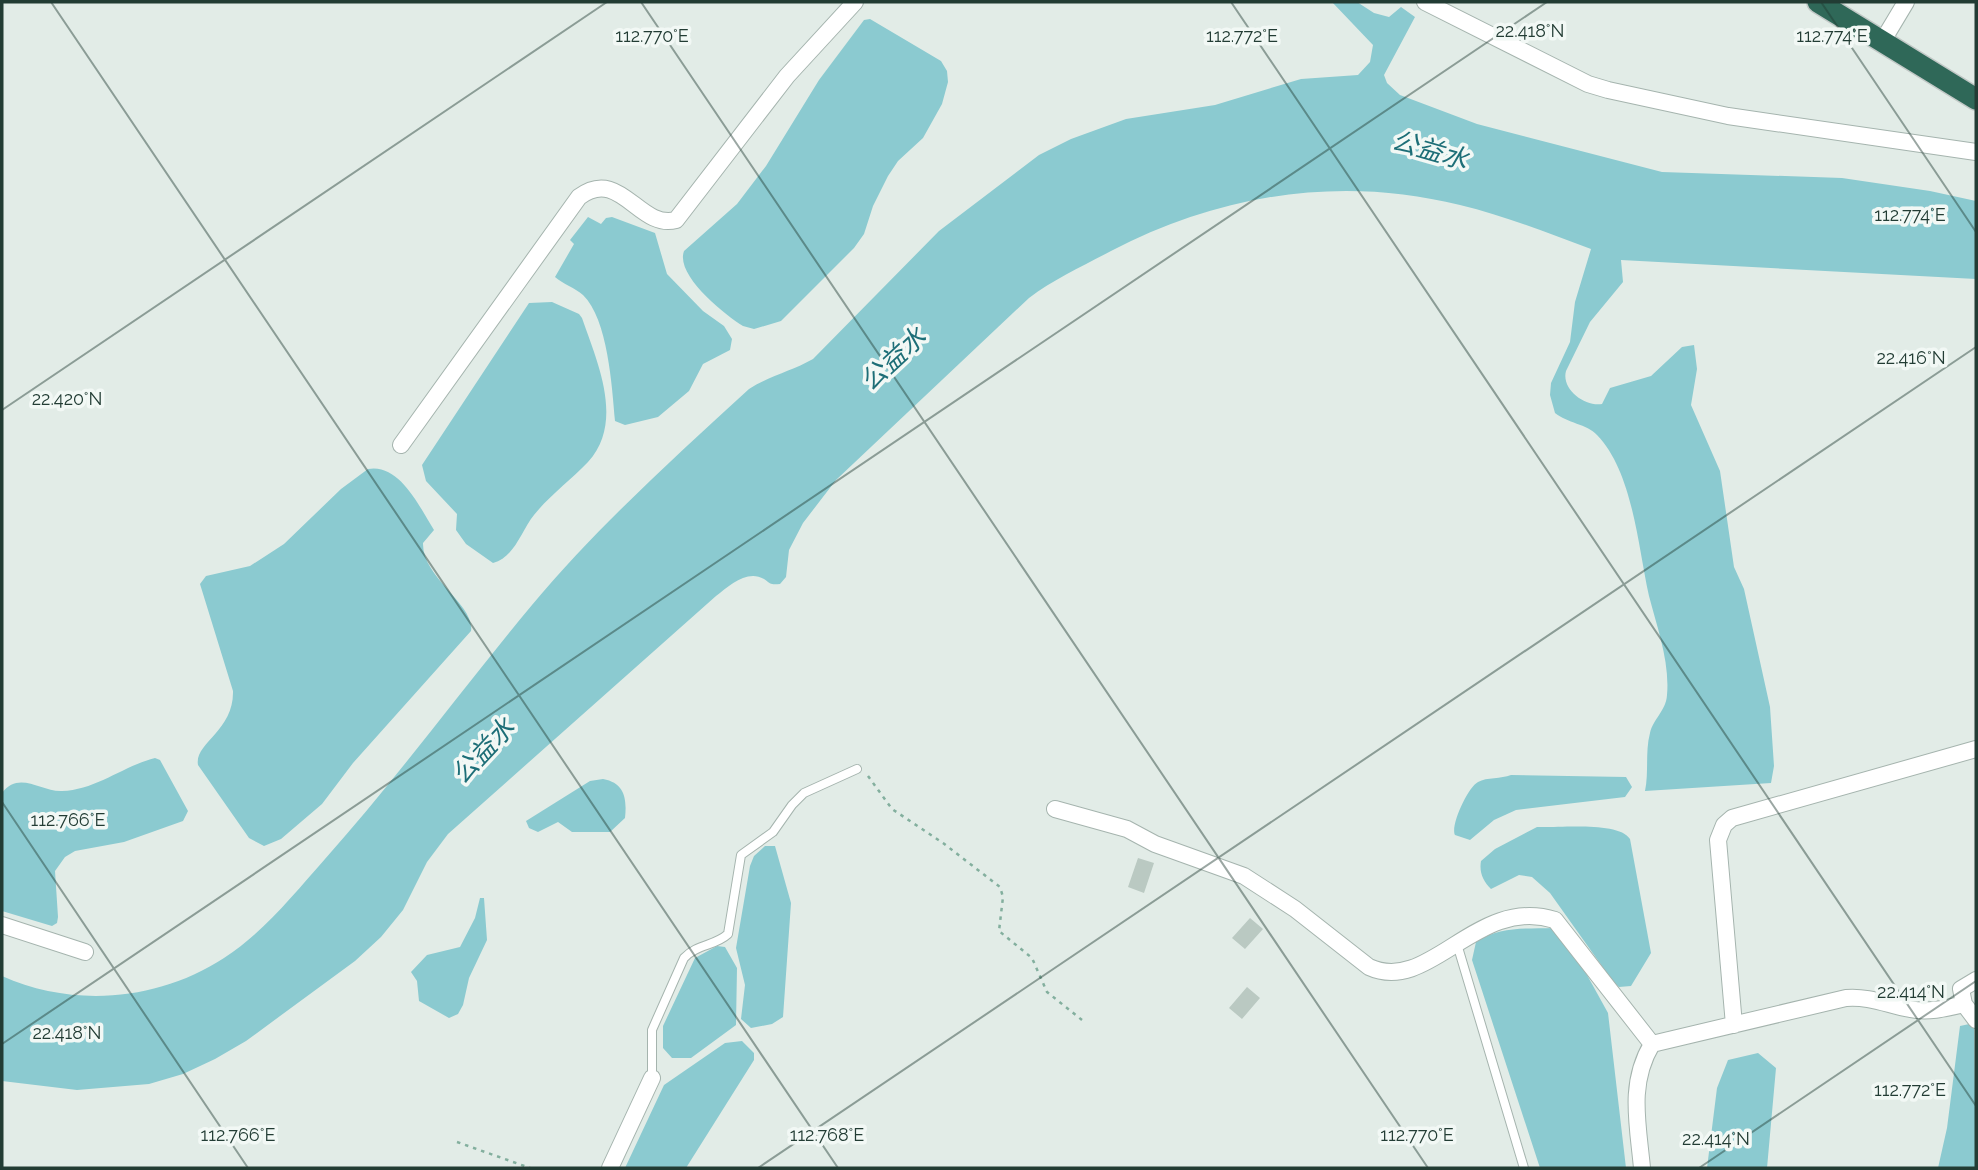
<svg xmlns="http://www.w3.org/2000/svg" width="1978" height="1170" viewBox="0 0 1978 1170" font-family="Raleway,'Noto Sans SC',sans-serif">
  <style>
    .water { fill: #8bcad0 }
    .building { fill: #bac9c2 }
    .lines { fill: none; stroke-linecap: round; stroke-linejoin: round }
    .lane-casing { stroke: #a5b4ae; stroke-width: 10 }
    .street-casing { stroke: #a5b4ae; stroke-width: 18 }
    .highway-casing { stroke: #c1c8c6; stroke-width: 24 }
    .path { stroke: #83af9e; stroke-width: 2.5; stroke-dasharray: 3.5 5; stroke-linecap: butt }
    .lane { stroke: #fff; stroke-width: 8 }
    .street { stroke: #fff; stroke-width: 16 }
    .highway { stroke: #2f6858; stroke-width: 21 }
    .ticks { fill: none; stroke: #223c34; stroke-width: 2; stroke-opacity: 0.45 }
    .labels { text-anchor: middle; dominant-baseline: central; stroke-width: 7; stroke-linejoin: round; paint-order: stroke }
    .water-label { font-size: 26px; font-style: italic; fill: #1d6e77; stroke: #f2f8f5 }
    .ticks-label { font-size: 18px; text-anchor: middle; fill: #223c34; stroke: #f2f8f5; stroke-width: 7; stroke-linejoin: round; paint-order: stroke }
  </style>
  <rect width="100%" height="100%" fill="#e2ece7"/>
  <!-- water -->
  <path class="water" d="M1332,2H1357L1374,13L1389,17L1401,7L1415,17L1384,75L1387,83L1400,95L1477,124L1662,172L1842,178L1930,191L1976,201V279L1621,260L1623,282L1590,322L1566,371C1561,389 1585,407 1602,404L1610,388L1651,376L1682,347L1694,345L1697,369L1691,405L1720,471L1734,567L1744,589L1770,707L1774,766L1771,783L1645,791C1649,772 1645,751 1650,733C1653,719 1666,711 1667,695C1670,662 1657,627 1649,596C1638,547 1633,472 1597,435C1587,424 1567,423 1555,413L1550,395L1551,383L1570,342L1575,302L1591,249C1548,233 1505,216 1460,205C1340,175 1221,194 1111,251C1083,266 1054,279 1029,298L836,480L803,523L789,550L786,577L780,584C771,585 771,584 764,579C747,569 729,586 716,596L448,834L427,862L403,910L381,937L355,961L246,1041L215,1059L183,1074L149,1084L77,1090L2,1081V976C73,1008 158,1001 224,958C264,932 293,895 325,859C398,777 462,689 532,605C597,527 674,458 749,389C769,376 792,371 813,359L939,231L1039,155L1071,139L1126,119L1215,105L1301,79L1358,75L1370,62L1373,45Z
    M870,19L941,61L947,71L948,82L942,104L923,138L898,161L888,176L873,206L864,234L854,248L781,321L754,329L743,326C724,314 675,275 684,251L737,204L766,166L819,80L864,20Z
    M588,217L601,224L606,218L612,217L655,233L667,274L703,311L724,326L732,339L730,350L703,364L689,391L658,417L625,425L615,421C612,387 608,319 583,295C575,288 563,284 555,277L574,244L570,240Z
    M552,302L579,314L582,318C597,362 625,421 588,462C571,480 550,495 534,515C521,531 515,557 493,563L466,544L456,530L457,514L426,481L422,465L529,303Z
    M368,469C400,463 420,508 434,530L423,543C422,578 475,604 471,631L353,763L322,804L281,839L264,846L249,838L198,765C194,743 234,731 233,691L200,584L206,576L250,566L284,544L341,489Z
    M155,758L160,760L188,811L183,821L124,842L75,851L65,857L55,871L58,917L57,923L52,926L2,911V793C19,770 41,792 62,791C96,790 123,766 155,758Z
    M1511,775L1626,777L1632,787L1625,797L1516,810L1494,820L1470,840L1455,835C1450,826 1468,787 1478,782C1487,777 1501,779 1511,775Z
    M603,779C625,783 627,799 625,818L610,832H572L558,822L538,832L529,828L526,821L590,781Z
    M1537,827C1558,828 1619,821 1630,839L1651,953L1631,986L1619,987L1614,983L1550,893L1532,877L1519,875L1491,889C1483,881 1479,872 1481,861L1495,849Z
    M765,846H775L791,903L783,1017L772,1024L751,1028L741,1019L745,985L736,948L750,866L754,856Z
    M480,898H484L487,940L469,978L463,1005L458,1014L449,1018L419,1001L417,981L411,972L427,955L460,947L475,918Z
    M1554,928L1571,946L1608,1013L1626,1168H1540L1472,960L1476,942C1500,926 1526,929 1554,928Z
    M717,946L725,947L737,968L736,1025L691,1058H672L663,1048V1026L695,958Z
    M1974,1023L1976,1168H1938L1947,1128L1960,1026Z
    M742,1041L754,1053V1060L686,1168H625L664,1085L725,1043Z
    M1758,1053L1776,1068L1767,1168H1707L1717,1088L1728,1060Z"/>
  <!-- building -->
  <path class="building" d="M1138,858L1154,863L1144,893L1128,887Z
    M1250,918L1263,929L1245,949L1232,938Z
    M1247,987L1260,998L1242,1019L1229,1008Z"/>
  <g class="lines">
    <defs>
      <path id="lane" d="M1457,944L1524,1168
        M652,1078V1030L684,958C697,944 715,946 728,934L741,855L773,832L792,805L804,793L857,769"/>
      <path id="street" d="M1425,2L1588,84L1608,90L1728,116L1976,152
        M1882,42L1906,2
        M401,445L579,197C620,166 639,230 676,220L787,76L855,2
        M1055,809L1127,829L1155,844L1244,876L1295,909L1369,967C1430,995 1476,895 1555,920L1652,1044
        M2,925L85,952
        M1964,1004L1976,1020
        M1734,1025L1718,840L1724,825L1732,818L1976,749
        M610,1168L652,1078
        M1642,1168C1638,1124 1628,1084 1652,1044L1846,998C1869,996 1888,1005 1910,1009C1928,1013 1947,1008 1964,1004L1961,989L1976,980"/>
      <path id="highway" d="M1818,2L1976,99"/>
    </defs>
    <!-- lane casing -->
    <use href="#lane" class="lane-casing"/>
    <!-- street casing -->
    <use href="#street" class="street-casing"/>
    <!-- highway casing -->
    <use href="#highway" class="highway-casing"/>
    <!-- path -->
    <path class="path" d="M868,776L892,809L943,843L1000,887L1003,897L999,931L1032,958L1047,992L1082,1020
      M457,1142L530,1168"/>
    <!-- lane -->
    <use href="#lane" class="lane"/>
    <!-- street -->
    <use href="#street" class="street"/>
    <!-- highway -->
    <use href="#highway" class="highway"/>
  </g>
  <!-- ticks -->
  <path class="ticks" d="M51,2L838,1168M641,2L1428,1168M1231,2L1976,1106M1821,2L1976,232M2,410L607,2M2,802L248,1168M2,1044L1547,2M758,1168L1976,347M1699,1168L1976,981"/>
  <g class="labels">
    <!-- water labels -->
    <g class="water-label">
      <text transform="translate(1430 150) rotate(16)">公益水</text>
      <text transform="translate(893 359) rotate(-43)">公益水</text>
      <text transform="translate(483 751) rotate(-47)">公益水</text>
    </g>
  </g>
  <g class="ticks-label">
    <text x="1530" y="37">22.418°N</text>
    <text x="1832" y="42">112.774°E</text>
    <text x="652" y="42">112.770°E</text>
    <text x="1242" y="42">112.772°E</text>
    <text x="1910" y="221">112.774°E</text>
    <text x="1911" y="364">22.416°N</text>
    <text x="67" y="405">22.420°N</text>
    <text x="68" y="826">112.766°E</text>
    <text x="1911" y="998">22.414°N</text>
    <text x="67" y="1039">22.418°N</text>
    <text x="1910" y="1096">112.772°E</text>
    <text x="238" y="1141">112.766°E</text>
    <text x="827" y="1141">112.768°E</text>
    <text x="1417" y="1141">112.770°E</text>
    <text x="1716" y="1145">22.414°N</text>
  </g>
  <!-- border -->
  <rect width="1978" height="1170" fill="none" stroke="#223c34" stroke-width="7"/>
</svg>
